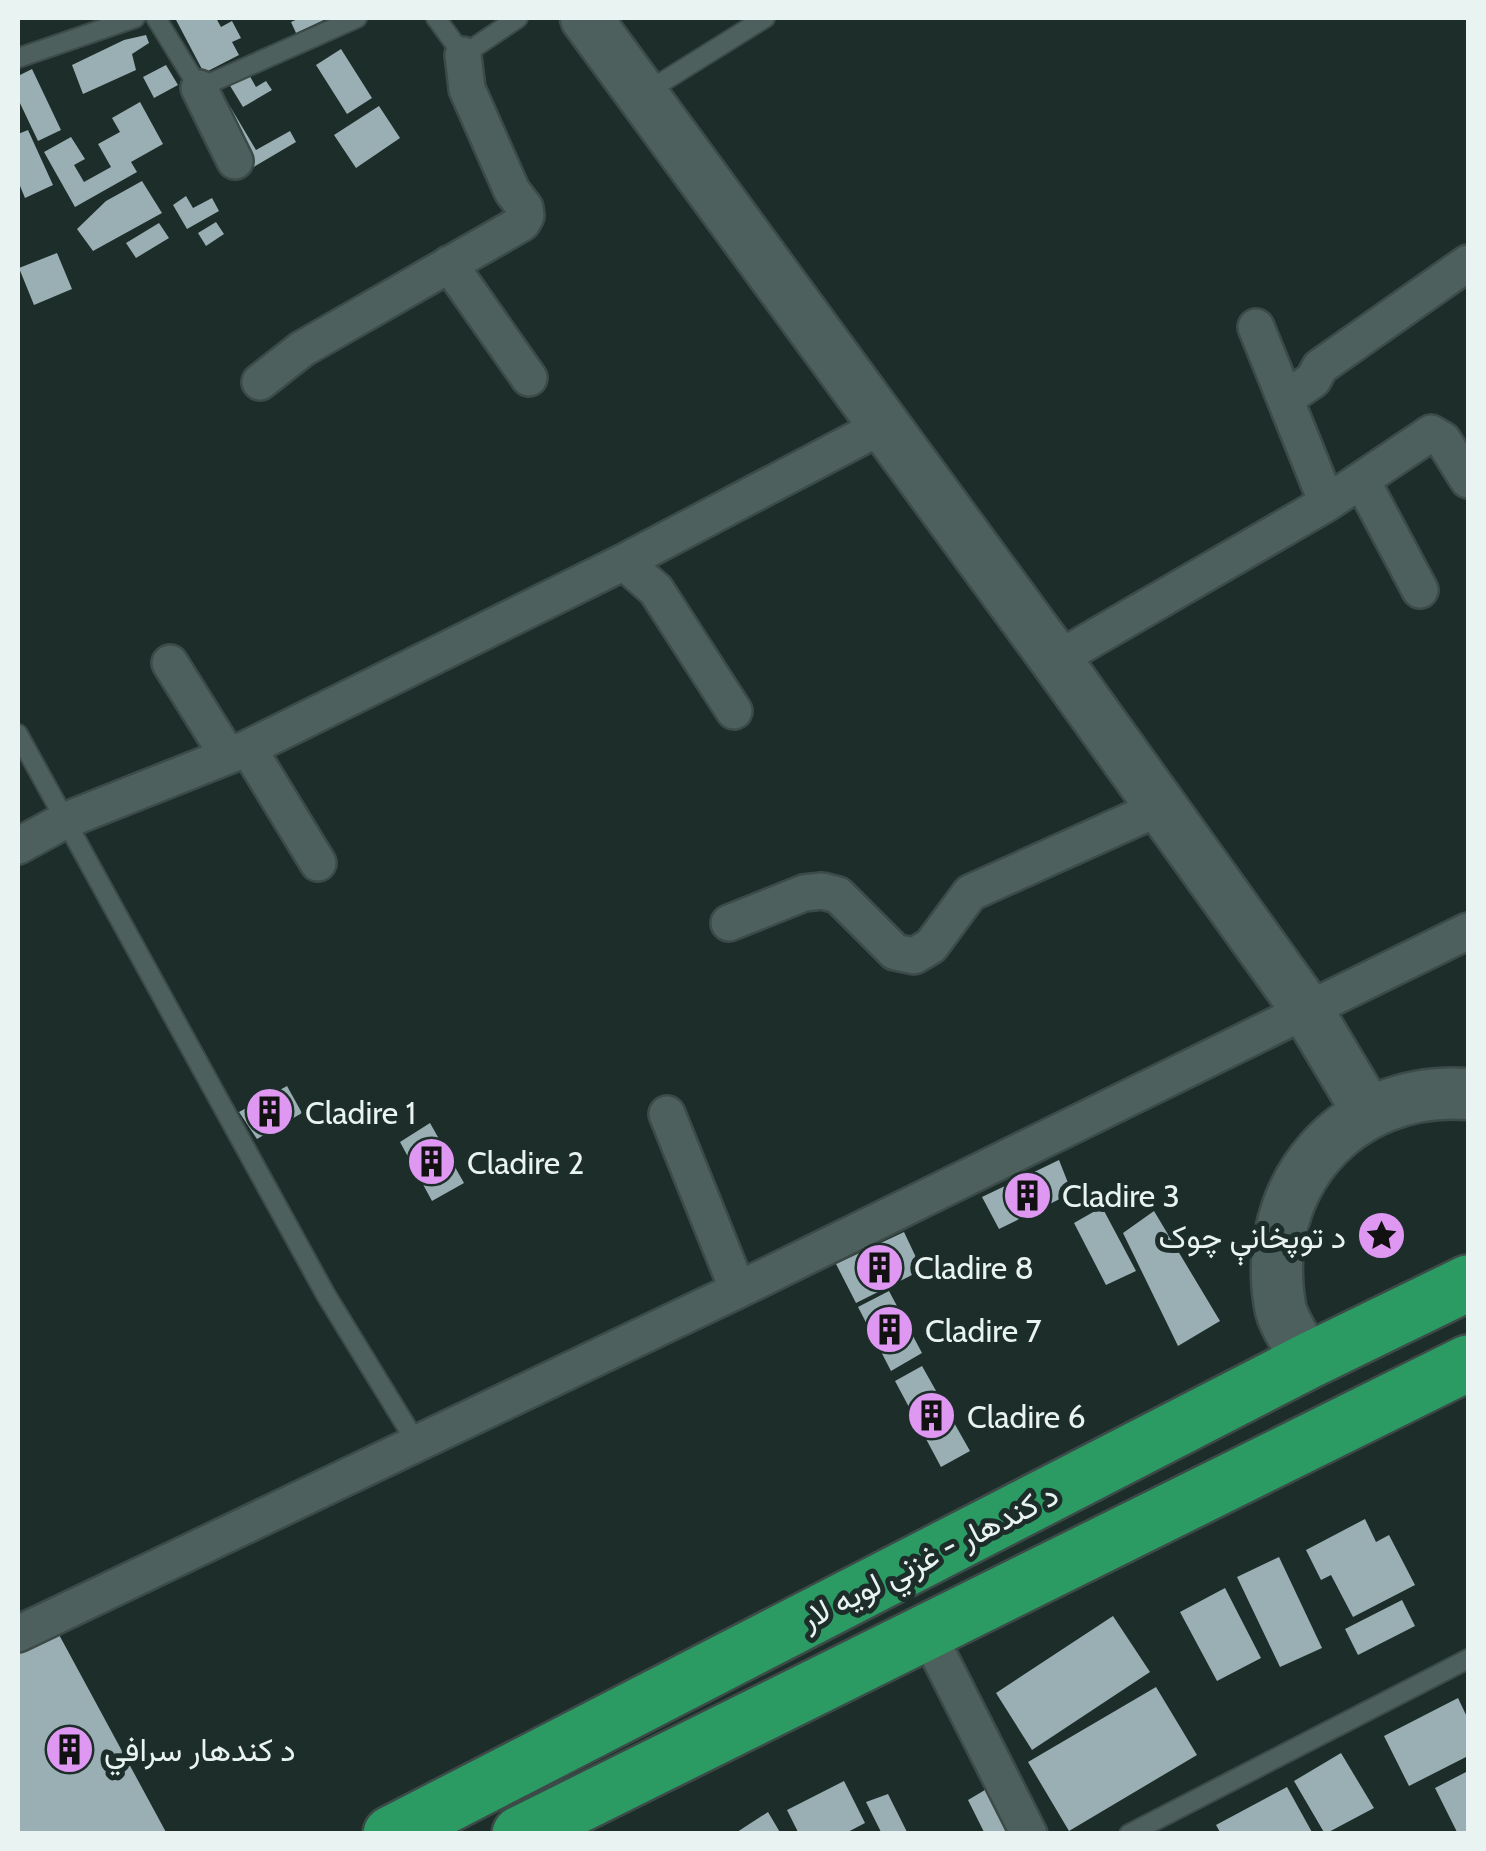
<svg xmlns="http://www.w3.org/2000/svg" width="1486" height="1851" viewBox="0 0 1486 1851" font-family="Cabin,Vazirmatn,sans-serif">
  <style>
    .building { fill: #9aafb3 }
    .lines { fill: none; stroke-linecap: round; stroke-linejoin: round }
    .lane-casing { stroke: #3c4a48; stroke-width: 22 }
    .street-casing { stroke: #3c4a48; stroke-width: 40 }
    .secondary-casing { stroke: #3c4a48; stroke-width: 55 }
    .highway-casing { stroke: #3c4a48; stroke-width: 60 }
    .lane { stroke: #4d605d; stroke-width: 18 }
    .street { stroke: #4d605d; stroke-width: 35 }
    .secondary { stroke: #4d605d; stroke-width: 50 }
    .highway { stroke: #2b9b63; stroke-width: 55 }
    .labels { text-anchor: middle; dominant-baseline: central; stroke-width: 10; stroke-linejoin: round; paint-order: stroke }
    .poi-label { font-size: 32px; fill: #e9f3f1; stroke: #1c2d2a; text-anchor: start }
    .street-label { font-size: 32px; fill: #e9f3f1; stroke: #1c2d2a }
  </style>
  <rect width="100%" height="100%" fill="#1c2d2a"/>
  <!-- building -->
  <path class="building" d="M175,18H216L221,27L232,21L241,38L232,42L239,55L204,73Z
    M300,18H328L296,33L291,22Z
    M146,35L149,43L132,54L136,70L83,94L72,65L124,40Z
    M341,49L372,98L347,114L316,65Z
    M166,65L178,85L154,98L143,77Z
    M32,69L61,130L38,141L18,99V76Z
    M248,73L256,87L266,81L272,90L243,107L229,84Z
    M140,102L163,144L131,162L137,172L75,207L44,152L71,137L85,159L74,165L84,182L111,167L98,144L120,132L112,118Z
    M379,106L400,138L356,168L334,135Z
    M231,108L256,150L290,131L296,142L252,168L220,114Z
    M28,130L53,185L25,198L18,181V134Z
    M142,181L162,213L93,251L77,229L106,201Z
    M186,196L193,208L212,198L219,211L187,229L173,205Z
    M216,222L224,234L206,246L198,233Z
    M159,223L169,238L136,258L126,243Z
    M57,253L72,289L34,305L19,268Z
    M287,1086L302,1113L257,1139L239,1112Z
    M430,1123L464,1183L432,1201L400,1142Z
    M1059,1160L1072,1193L999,1229L982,1197Z
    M1102,1207L1136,1271L1106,1285L1074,1223Z
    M1154,1211L1220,1321L1178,1346L1123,1233Z
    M904,1232L922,1270L856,1303L836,1264Z
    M889,1291L922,1353L891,1371L858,1307Z
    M922,1366L970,1451L941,1467L895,1381Z
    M1365,1519L1376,1542L1389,1535L1415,1585L1353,1617L1331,1575L1321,1580L1306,1550Z
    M1279,1557L1322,1648L1280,1667L1237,1577Z
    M1225,1588L1261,1658L1217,1681L1180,1612Z
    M1402,1600L1415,1626L1358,1655L1345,1629Z
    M1113,1616L1150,1672L1032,1750L996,1693Z
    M57,1631L167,1834H18V1652Z
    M1156,1687L1197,1755L1069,1831L1028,1762Z
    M1458,1698L1468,1719V1756L1409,1786L1384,1736Z
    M1341,1753L1374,1808L1325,1834L1294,1781Z
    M1468,1771V1834H1458L1435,1788Z
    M844,1781L865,1823L844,1834H799L787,1810Z
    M990,1787L1008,1834H985L968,1800Z
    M1287,1787L1313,1834H1221L1216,1825Z
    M888,1794L908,1834H882L866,1802Z
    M768,1812L781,1834H734Z"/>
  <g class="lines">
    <defs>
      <path id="lane" d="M156,18L199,88L357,18
        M436,18L463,55L518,18
        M18,58L135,18
        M643,94L765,18
        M18,734L326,1295L416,1442
        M1129,1834L1468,1659"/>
      <path id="street" d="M199,88L235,161
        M449,264L529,378
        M1256,327L1327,503
        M260,382L302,349L522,223L526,216L525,208L512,191L467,89L463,55
        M1285,399L1313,380L1320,367L1468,263
        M1362,481L1420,590
        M624,562L656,590L734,711
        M1056,660L1327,503L1431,433L1443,440L1468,480
        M170,663L228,756
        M248,748L318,863
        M18,846L64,821L248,748L624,562L884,425
        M729,923L804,893L822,891L838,895L895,952L914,956L931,946L970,893L1161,807
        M667,1114L738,1290
        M926,1630L1029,1834
        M18,1634L738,1290L1468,931"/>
      <path id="secondary" d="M586,18L1056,660L1307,1010L1368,1112
        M1308,1361C1299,1344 1283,1324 1280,1306C1259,1186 1346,1085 1468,1094"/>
      <path id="highway" d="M391,1834L1308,1361L1468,1283
        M520,1834L1468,1363"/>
    </defs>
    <!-- lane casing -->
    <use href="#lane" class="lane-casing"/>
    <!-- street casing -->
    <use href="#street" class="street-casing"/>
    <!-- secondary casing -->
    <use href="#secondary" class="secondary-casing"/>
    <!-- highway casing -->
    <use href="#highway" class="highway-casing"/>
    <!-- lane -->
    <use href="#lane" class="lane"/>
    <!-- street -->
    <use href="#street" class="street"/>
    <!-- secondary -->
    <use href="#secondary" class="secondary"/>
    <!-- highway -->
    <use href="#highway" class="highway"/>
  </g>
  <!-- icons -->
  <defs>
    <symbol id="building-disc" viewBox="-11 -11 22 22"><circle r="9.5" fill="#df98f1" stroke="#1c2d2a"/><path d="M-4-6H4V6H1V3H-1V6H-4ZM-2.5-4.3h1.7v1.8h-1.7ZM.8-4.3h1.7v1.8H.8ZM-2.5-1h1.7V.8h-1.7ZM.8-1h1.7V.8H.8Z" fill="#111"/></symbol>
    <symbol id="sight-disc" viewBox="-11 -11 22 22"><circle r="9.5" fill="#df98f1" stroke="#1c2d2a"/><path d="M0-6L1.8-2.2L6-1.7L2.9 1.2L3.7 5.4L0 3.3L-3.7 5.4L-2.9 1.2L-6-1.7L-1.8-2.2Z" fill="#111"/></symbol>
  </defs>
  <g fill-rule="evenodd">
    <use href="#building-disc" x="242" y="1084" width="55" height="55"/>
    <use href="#building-disc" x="404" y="1134" width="55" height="55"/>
    <use href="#building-disc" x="1000" y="1168" width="55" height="55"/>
    <use href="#sight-disc" x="1354" y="1208" width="55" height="55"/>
    <use href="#building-disc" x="852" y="1240" width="55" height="55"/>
    <use href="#building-disc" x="862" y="1302" width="55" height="55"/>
    <use href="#building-disc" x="904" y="1388" width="55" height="55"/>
    <use href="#building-disc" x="42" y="1722" width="55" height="55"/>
  </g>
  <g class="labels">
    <!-- poi labels -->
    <g class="poi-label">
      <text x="305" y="1112">Cladire 1</text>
      <text x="467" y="1162">Cladire 2</text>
      <text x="1062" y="1195">Cladire 3</text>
      <text x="1346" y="1236" text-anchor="end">د توپخانې چوک</text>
      <text x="914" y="1267">Cladire 8</text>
      <text x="925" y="1330">Cladire 7</text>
      <text x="967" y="1416">Cladire 6</text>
      <text x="104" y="1749">د کندهار سرافي</text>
    </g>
    <!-- street labels -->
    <g class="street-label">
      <text transform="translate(929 1556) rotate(-27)">د کندهار - غزني لويه لار</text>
    </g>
  </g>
  <!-- border -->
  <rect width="1486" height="1851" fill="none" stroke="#e9f3f1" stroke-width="40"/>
</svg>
